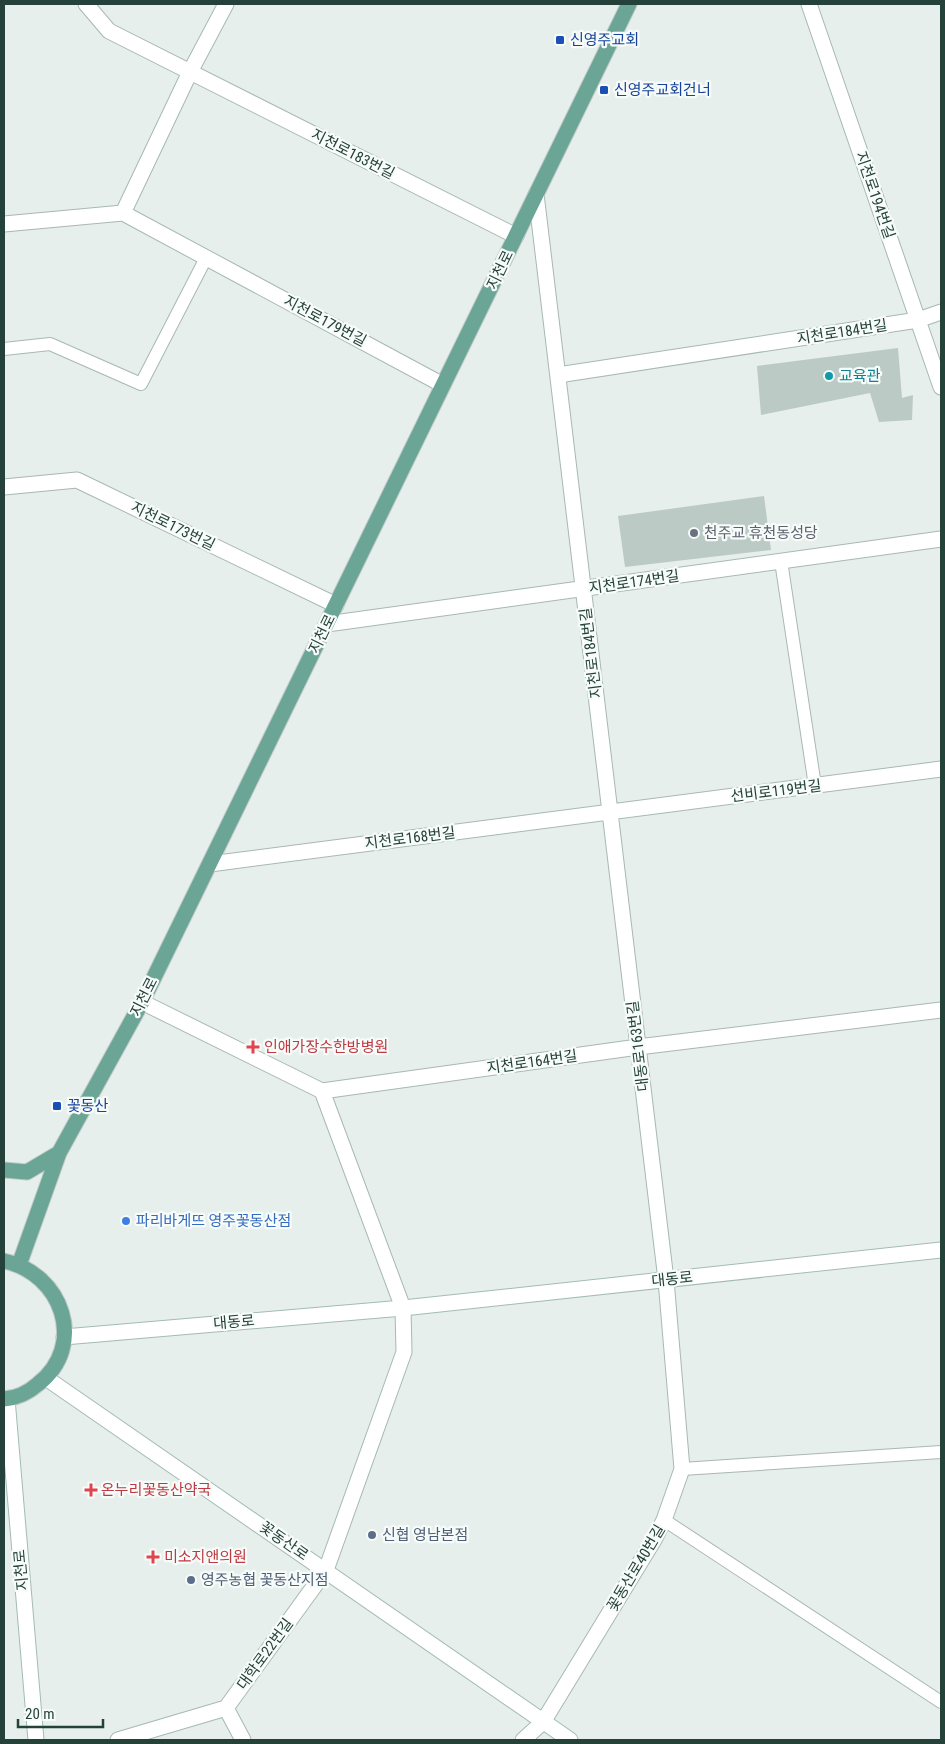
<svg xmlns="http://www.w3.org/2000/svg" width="945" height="1744" viewBox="0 0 945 1744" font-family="'Roboto Condensed','Noto Sans KR',sans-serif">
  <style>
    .building { fill: #bbcac4 }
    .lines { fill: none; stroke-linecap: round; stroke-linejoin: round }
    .lane-casing { stroke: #a8b8b2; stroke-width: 14 }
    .street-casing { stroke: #a8b8b2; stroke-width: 17 }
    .secondary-casing { stroke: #a4bbb3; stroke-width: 17 }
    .primary-casing { stroke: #c2cac8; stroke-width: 17 }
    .lane { stroke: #fff; stroke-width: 12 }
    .street { stroke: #fff; stroke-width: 15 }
    .secondary { stroke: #fff; stroke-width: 15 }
    .primary { stroke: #6aa596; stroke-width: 15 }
    .transit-dot { fill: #1a4fb4; stroke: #f7fbf9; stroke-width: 2 }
    .culture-dot { fill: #0f9aa8; stroke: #f7fbf9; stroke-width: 2 }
    .worship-dot { fill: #6b7280; stroke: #f7fbf9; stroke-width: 2 }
    .health-dot { fill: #e0444e; stroke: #f7fbf9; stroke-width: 2 }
    .shop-dot { fill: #3f7fe0; stroke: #f7fbf9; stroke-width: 2 }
    .service-dot { fill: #5c6f8a; stroke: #f7fbf9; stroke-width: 2 }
    .labels { text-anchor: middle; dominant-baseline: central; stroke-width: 4.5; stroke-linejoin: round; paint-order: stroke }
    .transit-label { font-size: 15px; fill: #164399; stroke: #f7fbf9; text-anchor: start }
    .street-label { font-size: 15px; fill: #24423a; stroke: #f7fbf9 }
    .culture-label { font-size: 15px; fill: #0d838f; stroke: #f7fbf9; text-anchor: start }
    .worship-label { font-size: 15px; fill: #5b616d; stroke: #f7fbf9; text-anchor: start }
    .health-label { font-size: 15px; fill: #be3a42; stroke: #f7fbf9; text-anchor: start }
    .shop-label { font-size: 15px; fill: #366cbe; stroke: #f7fbf9; text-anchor: start }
    .service-label { font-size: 15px; fill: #4e5e75; stroke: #f7fbf9; text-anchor: start }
  </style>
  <rect width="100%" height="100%" fill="#e6efeb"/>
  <!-- building -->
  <path class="building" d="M898,348L902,398L913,395L912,420L879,422L870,393L761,415L757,366Z
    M764,496L771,550L625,567L618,516Z"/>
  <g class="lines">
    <defs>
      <path id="lane" d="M4,349L50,344L141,384L206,258
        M781,561L815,786
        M682,1469L941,1452
        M664,1520L941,1702"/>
      <path id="street" d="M86,4L109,31L516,236
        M809,4L941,387
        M123,213L190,72L226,4
        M4,224L123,213L443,385
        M558,375L918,320L941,312
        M4,487L77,480L336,605
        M327,624L941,539
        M210,864L941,769
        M142,1002L322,1091L638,1047L941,1010
        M226,1708L326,1570L404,1352L403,1308L322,1091
        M226,1708L243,1740
        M118,1740L226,1708
        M523,1740L543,1722L655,1538L664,1520L682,1469L666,1280L536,194"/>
      <path id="secondary" d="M64,1337L403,1308L941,1250
        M46,1378L570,1740
        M7,1399L36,1740"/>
      <path id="primary" d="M4,1170L27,1172L59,1153
        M4,1261C62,1273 88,1345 38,1384C29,1392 17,1398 4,1399
        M19,1265L59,1153L142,1002L629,4"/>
    </defs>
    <!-- lane casing -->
    <use href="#lane" class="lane-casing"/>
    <!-- street casing -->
    <use href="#street" class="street-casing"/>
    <!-- secondary casing -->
    <use href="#secondary" class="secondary-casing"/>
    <!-- primary casing -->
    <use href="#primary" class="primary-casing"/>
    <!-- lane -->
    <use href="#lane" class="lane"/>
    <!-- street -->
    <use href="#street" class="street"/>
    <!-- secondary -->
    <use href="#secondary" class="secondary"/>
    <!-- primary -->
    <use href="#primary" class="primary"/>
  </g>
  <!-- markers -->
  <g class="transit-dot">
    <rect x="555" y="35" width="10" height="10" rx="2.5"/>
    <rect x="599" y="85" width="10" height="10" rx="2.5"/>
    <rect x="52" y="1101" width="10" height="10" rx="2.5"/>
  </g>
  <circle class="culture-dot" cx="829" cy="376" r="5"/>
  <circle class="worship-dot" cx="694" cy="533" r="5"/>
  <g class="health-dot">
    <path d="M250.5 1039.5h5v5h5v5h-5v5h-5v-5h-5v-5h5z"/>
    <path d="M88.5 1482.5h5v5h5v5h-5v5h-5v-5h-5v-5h5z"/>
    <path d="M150.5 1549.5h5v5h5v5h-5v5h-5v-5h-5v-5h5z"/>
  </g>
  <circle class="shop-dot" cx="126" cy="1221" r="5"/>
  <g class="service-dot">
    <circle cx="372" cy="1535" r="5"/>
    <circle cx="191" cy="1580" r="5"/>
  </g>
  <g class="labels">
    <!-- transit labels -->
    <g class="transit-label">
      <text x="570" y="40">신영주교회</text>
      <text x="614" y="90">신영주교회건너</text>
      <text x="67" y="1106">꽃동산</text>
    </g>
    <!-- street labels -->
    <g class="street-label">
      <text transform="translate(353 154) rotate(27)">지천로183번길</text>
      <text transform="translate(875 195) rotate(71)">지천로194번길</text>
      <text transform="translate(500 270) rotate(-64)">지천로</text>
      <text transform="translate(325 321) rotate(28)">지천로179번길</text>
      <text transform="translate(842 332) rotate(-9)">지천로184번길</text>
      <text transform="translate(173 526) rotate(26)">지천로173번길</text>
      <text transform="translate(634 582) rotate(-8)">지천로174번길</text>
      <text transform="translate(322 634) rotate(-64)">지천로</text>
      <text transform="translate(591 653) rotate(-97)">지천로184번길</text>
      <text transform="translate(776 791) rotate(-7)">선비로119번길</text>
      <text transform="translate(410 838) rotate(-7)">지천로168번길</text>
      <text transform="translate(144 997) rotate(-63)">지천로</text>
      <text transform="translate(638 1046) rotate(-97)">대동로163번길</text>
      <text transform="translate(532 1062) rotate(-8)">지천로164번길</text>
      <text transform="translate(672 1279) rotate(-6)">대동로</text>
      <text transform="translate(234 1322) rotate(-5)">대동로</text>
      <text transform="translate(284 1541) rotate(35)">꽃동산로</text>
      <text transform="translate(636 1568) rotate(-59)">꽃동산로40번길</text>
      <text transform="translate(21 1570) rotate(-95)">지천로</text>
      <text transform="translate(265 1654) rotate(-54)">대학로22번길</text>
    </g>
    <!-- culture labels -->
    <g class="culture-label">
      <text x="839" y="376">교육관</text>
    </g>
    <!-- worship labels -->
    <g class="worship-label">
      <text x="704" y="533">천주교 휴천동성당</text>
    </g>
    <!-- health labels -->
    <g class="health-label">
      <text x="264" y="1047">인애가장수한방병원</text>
      <text x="101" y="1490">온누리꽃동산약국</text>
      <text x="164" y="1557">미소지앤의원</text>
    </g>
    <!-- shop labels -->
    <g class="shop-label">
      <text x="136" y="1221">파리바게뜨 영주꽃동산점</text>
    </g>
    <!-- service labels -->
    <g class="service-label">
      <text x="382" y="1535">신협 영남본점</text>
      <text x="201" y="1580">영주농협 꽃동산지점</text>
    </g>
  </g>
  <!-- border -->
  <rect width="945" height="1744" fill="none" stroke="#24423a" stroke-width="10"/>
  <!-- scale -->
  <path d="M18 1719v8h85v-8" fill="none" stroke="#24423a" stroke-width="2.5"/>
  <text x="25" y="1719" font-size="15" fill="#24423a" stroke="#f7fbf9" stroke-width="4" paint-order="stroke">20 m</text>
</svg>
